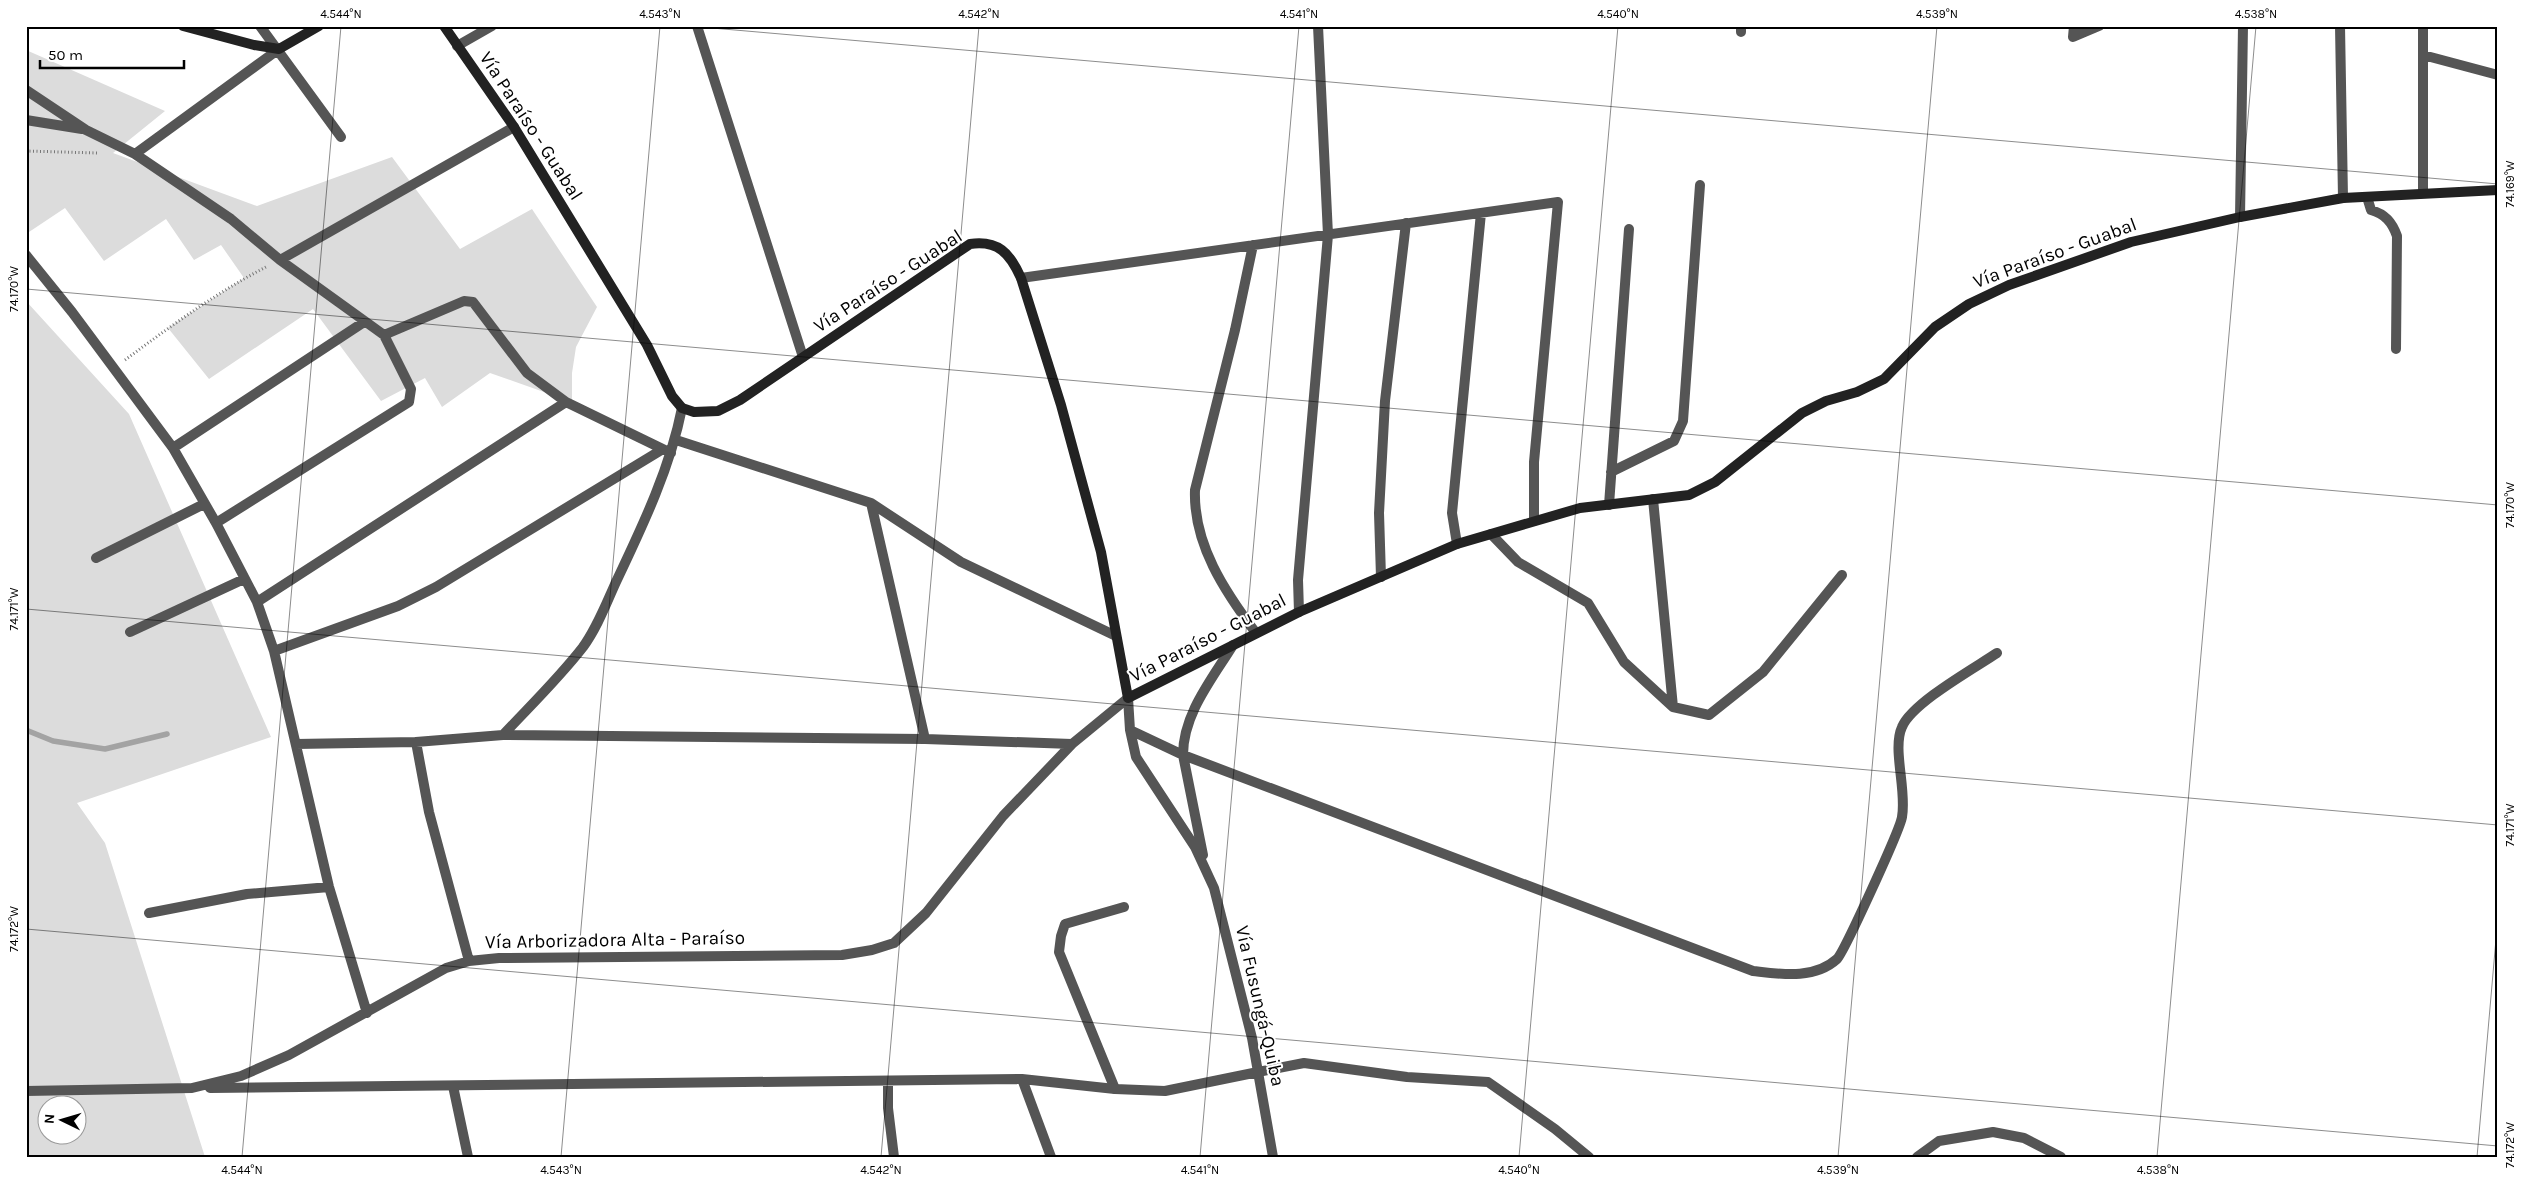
<svg xmlns="http://www.w3.org/2000/svg" width="2524" height="1183" viewBox="0 0 2524 1183" font-family="Karla,sans-serif">
  <style>
    .green { fill: #dcdcdc; fill-rule: evenodd }
    .lines { fill: none; stroke-linecap: round; stroke-linejoin: round }
    .stream { stroke: #a3a3a3; stroke-width: 5.5 }
    .path { stroke: #777; stroke-width: 3; stroke-dasharray: 1 2.5; stroke-linecap: butt }
    .lane { stroke: #555; stroke-width: 10 }
    .street { stroke: #555; stroke-width: 10 }
    .secondary { stroke: #222; stroke-width: 10 }
    .ticks { fill: none; stroke: #000; stroke-width: 1; stroke-opacity: 0.45 }
    .labels { text-anchor: middle; dominant-baseline: central; stroke-width: 4; stroke-linejoin: round; paint-order: stroke }
    .street-label { font-size: 19px; fill: #000; stroke: #fff }
    .neatline { fill: none; stroke: #000; stroke-width: 2 }
    .ticks-label { font-size: 12px; text-anchor: middle; fill: #000 }
  </style>
  <rect width="100%" height="100%" fill="#fff"/>
  <!-- green -->
  <path class="green" d="M26,50L165,111L113,153L257,206L392,157L460,249L532,209L597,307L576,347L572,373V402L490,373L442,407L425,378L381,401L313,309L209,379L168,328L244,278L221,245L194,260L166,219L104,261L65,208L26,234Z
    M26,301L129,414L271,737L77,803L105,843L205,1157H26ZM48,1106H78V1136H48Z"/>
  <g class="lines">
    <!-- stream -->
    <path class="stream" d="M26,730L53,741L105,749L167,734"/>
    <!-- path -->
    <path class="path" d="M26,151L97,153
      M125,360C171,326 217,292 268,266"/>
    <!-- lane -->
    <path class="lane" d="M1258,1072L1304,1063L1407,1077L1488,1082L1555,1129L1589,1157
      M453,1086L468,1157
      M1115,1089L1059,952L1061,936L1065,924L1124,907
      M1917,1157L1939,1141L1993,1132L2024,1138L2061,1157"/>
    <!-- street -->
    <path class="street" d="M260,26L341,137
      M697,26L803,357
      M2074,26L2073,37L2099,26
      M2340,26L2343,198
      M2423,26V193
      M1741,32V26
      M457,46L492,26
      M2423,55L2498,75
      M26,90L86,130L135,154L231,219L280,260L384,335L464,301L473,302L527,373L566,402L671,453
      M26,120L82,129
      M135,154L279,49
      M2367,197L2371,210C2385,214 2392,222 2397,236L2396,349
      M2240,217L2243,26
      M1253,245L1235,330L1195,490C1193,544 1225,592 1256,633
      M26,255L72,312L173,448L216,523L257,602L274,651L329,887L367,1013
      M280,260L514,127
      M1021,278L1558,202L1534,462V521
      M676,440L871,503L961,562L1116,636
      M173,448L364,322
      M1611,472L1674,441L1683,421L1700,185
      M1653,499L1673,707
      M871,503L925,739
      M1609,505L1629,229
      M216,523L409,402L411,389L384,335
      M1491,534L1518,562L1588,603L1624,662L1673,707L1709,715L1763,672L1842,575
      M1457,544L1452,513L1481,213
      M96,558L204,504
      M1381,577L1379,513L1385,401L1406,223
      M257,602L566,402
      M1299,612L1298,580L1328,235L1318,26
      M130,632L244,579
      M274,651L398,606L436,587L663,449
      M1128,698L1130,730L1136,757L1195,847L1214,888L1252,1038L1273,1157
      M1130,730L1183,755L1753,971C1780,974 1814,980 1837,959C1844,952 1900,830 1902,817C1907,790 1892,749 1902,727C1912,703 1973,669 1997,653
      M503,735C530,706 559,678 583,647C597,628 606,604 616,582C642,527 670,469 682,408
      M416,742L429,812L469,961
      M296,744L416,742L503,735L925,739L1072,744
      M1203,855L1183,755C1183,714 1212,679 1233,645
      M149,913L247,894L329,887
      M1022,1079L1051,1157
      M888,1081V1108L894,1157
      M210,1088L1022,1079L1115,1089L1165,1091L1258,1072
      M26,1091L192,1088L241,1076L289,1055L446,968L469,961L499,958L842,955L872,950L894,943L926,913L1003,816L1072,744L1128,698"/>
    <!-- secondary -->
    <path class="secondary" d="M183,26L254,45L279,49L319,26
      M444,26L514,127L647,345L672,396L682,408L694,412L718,411L740,400L970,244C998,240 1010,253 1021,278L1061,405L1101,552L1128,698L1299,612L1457,544L1580,508L1689,495L1715,482L1802,413L1826,401L1857,392L1884,379L1935,327L1969,304L2009,285L2131,242L2240,217L2343,198L2498,190"/>
  </g>
  <!-- ticks -->
  <path class="ticks" d="M689,26L2498,184M26,289L2498,505M26,609L2498,825M26,929L2498,1146M242,1157L341,26M561,1157L660,26M881,1157L979,26M1200,1157L1299,26M1519,1157L1618,26M1838,1157L1937,26M2157,1157L2256,26M2477,1157L2498,916"/>
  <g class="labels">
    <!-- street labels -->
    <g class="street-label">
      <text transform="translate(531 126) rotate(57)">Vía Paraíso - Guabal</text>
      <text transform="translate(2055 253) rotate(-20)">Vía Paraíso - Guabal</text>
      <text transform="translate(888 281) rotate(-33)">Vía Paraíso - Guabal</text>
      <text transform="translate(1208 638) rotate(-27)">Vía Paraíso - Guabal</text>
      <text transform="translate(615 940) rotate(-1)">Vía Arborizadora Alta - Paraíso</text>
      <text transform="translate(1260 1006) rotate(77)">Vía Fusungá-Quiba</text>
    </g>
  </g>
  <!-- border -->
  <rect width="2524" height="1183" fill="none" stroke="#ffffff" stroke-width="55"/>
  <!-- north arrow -->
  <g transform="translate(62 1120) rotate(275)"><circle r="24" fill="#ffffff" stroke="#999999"/>
  <path d="M0-4L9 19L0 12L-9 19Z" fill="#000000"/>
  <text y="-8" font-size="14" font-weight="bold" text-anchor="middle" fill="#000000">N</text>
  </g>
  <!-- scale -->
  <path d="M40 60v8h144v-8" fill="none" stroke="#000000" stroke-width="2.5"/>
  <text x="48" y="60" font-size="15" fill="#000000" stroke="#ffffff" stroke-width="4" paint-order="stroke">50 m</text>
  <rect x="28" y="28" width="2468" height="1128" class="neatline"/>
  <g class="ticks-label">
    <text x="341" y="18">4.544°N</text>
    <text x="660" y="18">4.543°N</text>
    <text x="979" y="18">4.542°N</text>
    <text x="1299" y="18">4.541°N</text>
    <text x="1618" y="18">4.540°N</text>
    <text x="1937" y="18">4.539°N</text>
    <text x="2256" y="18">4.538°N</text>
    <text transform="translate(2510 184) rotate(-90)" y="4">74.169°W</text>
    <text transform="translate(14 289) rotate(-90)" y="4">74.170°W</text>
    <text transform="translate(2510 505) rotate(-90)" y="4">74.170°W</text>
    <text transform="translate(14 609) rotate(-90)" y="4">74.171°W</text>
    <text transform="translate(2510 825) rotate(-90)" y="4">74.171°W</text>
    <text transform="translate(14 929) rotate(-90)" y="4">74.172°W</text>
    <text transform="translate(2510 1145) rotate(-90)" y="4">74.172°W</text>
    <text x="242" y="1174">4.544°N</text>
    <text x="561" y="1174">4.543°N</text>
    <text x="881" y="1174">4.542°N</text>
    <text x="1200" y="1174">4.541°N</text>
    <text x="1519" y="1174">4.540°N</text>
    <text x="1838" y="1174">4.539°N</text>
    <text x="2158" y="1174">4.538°N</text>
  </g>
</svg>
